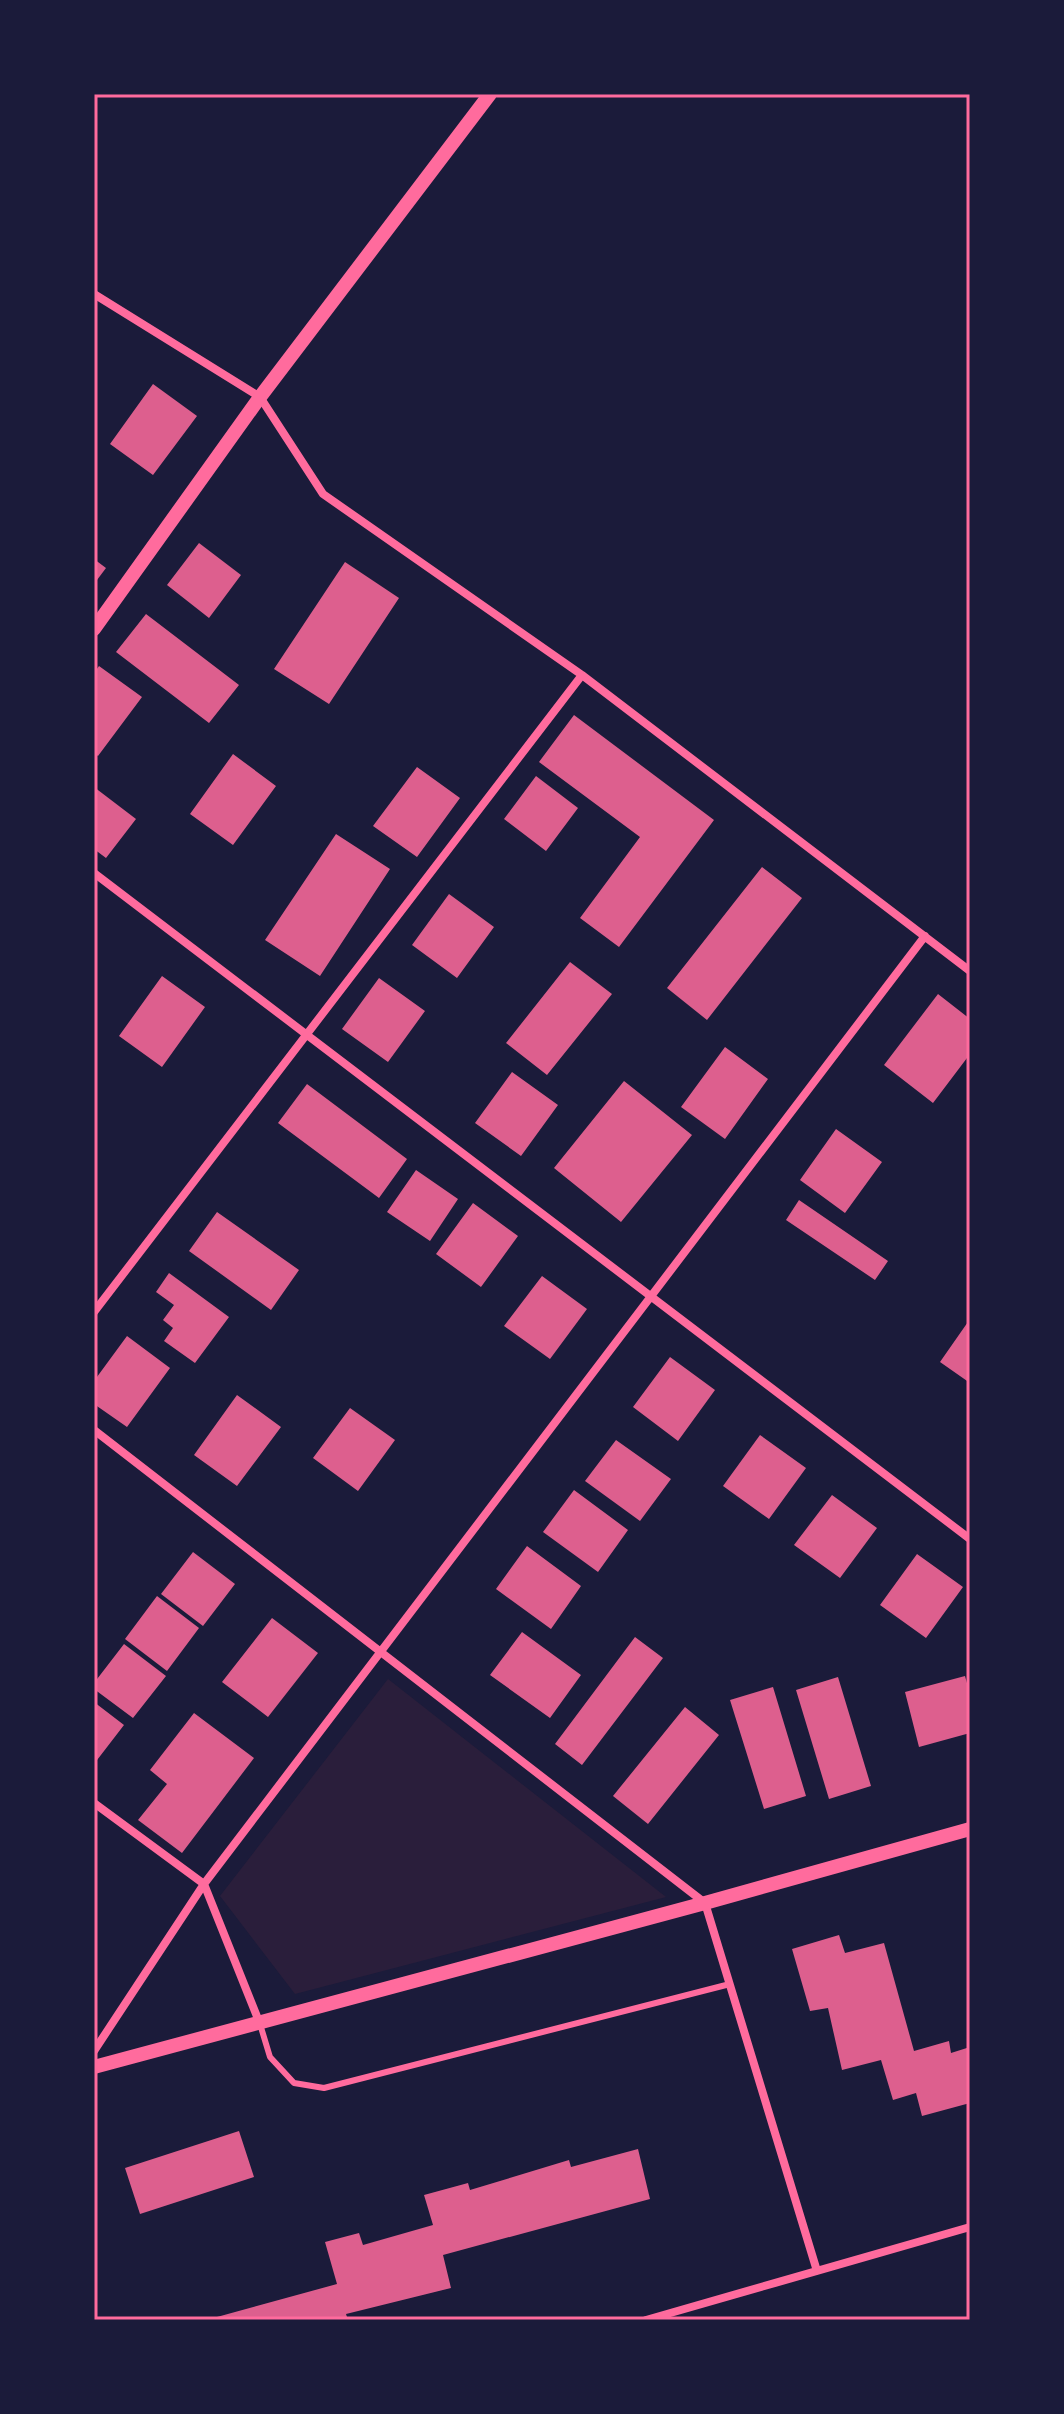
<svg xmlns="http://www.w3.org/2000/svg" width="1064" height="2414" viewBox="0 0 1064 2414" font-family="Ubuntu,sans-serif">
  <style>
    .green { fill: #2a1e3b }
    .building { fill: #dd5f8e }
    .lines { fill: none; stroke-linecap: round; stroke-linejoin: round }
    .service { stroke: #ff6b9d; stroke-width: 6 }
    .minor { stroke: #ff6b9d; stroke-width: 8 }
    .tertiary { stroke: #ff6b9d; stroke-width: 14 }
    .neatline { fill: none; stroke: #ff6b9d; stroke-width: 3 }
  </style>
  <rect width="100%" height="100%" fill="#1b1b3a"/>
  <!-- green -->
  <path class="green" d="M388,1679L666,1897L295,1994L220,1896Z"/>
  <!-- building -->
  <path class="building" d="M153,384L197,416L153,475L110,444Z
    M199,543L241,575L209,618L167,585Z
    M94,559L106,568L94,584Z
    M345,562L399,598L329,704L274,669Z
    M146,614L239,685L209,723L116,652Z
    M99,666L142,697L98,756L94,753V673Z
    M574,715L714,820L619,947L580,918L640,837L539,762Z
    M233,754L276,786L233,845L190,814Z
    M417,767L460,798L417,857L373,826Z
    M536,776L578,808L546,851L504,819Z
    M94,787L136,819L106,858L94,849Z
    M336,834L390,869L320,976L265,940Z
    M762,867L802,898L707,1020L667,988Z
    M449,894L494,927L457,978L412,945Z
    M570,962L612,994L547,1075L506,1043Z
    M162,976L205,1007L162,1067L119,1036Z
    M379,978L425,1011L388,1062L342,1029Z
    M938,994L970,1019V1060L967,1058L933,1103L884,1065Z
    M725,1047L768,1079L725,1139L681,1107Z
    M512,1072L558,1105L521,1156L475,1123Z
    M624,1081L692,1135L621,1222L554,1168Z
    M307,1084L407,1159L379,1198L278,1123Z
    M836,1129L882,1162L845,1213L800,1180Z
    M416,1170L458,1199L430,1241L387,1212Z
    M799,1200L888,1261L875,1280L786,1220Z
    M473,1203L518,1236L481,1287L436,1254Z
    M217,1212L299,1270L271,1310L189,1251Z
    M169,1273L229,1317L195,1363L164,1341L173,1328L163,1320L174,1305L156,1292Z
    M542,1276L587,1309L550,1359L504,1326Z
    M970,1319V1383L940,1362Z
    M127,1336L170,1368L127,1427L94,1404V1381Z
    M670,1357L715,1390L678,1441L633,1407Z
    M237,1395L281,1427L237,1486L194,1455Z
    M350,1408L395,1440L358,1491L313,1458Z
    M760,1435L806,1468L769,1519L723,1486Z
    M616,1440L671,1479L640,1521L585,1481Z
    M574,1490L628,1530L598,1572L543,1532Z
    M832,1495L877,1528L840,1578L794,1545Z
    M527,1546L581,1586L551,1629L496,1589Z
    M193,1552L235,1584L203,1626L161,1594Z
    M917,1554L963,1587L926,1638L880,1605Z
    M157,1596L199,1628L167,1671L125,1639Z
    M272,1618L318,1653L268,1717L222,1682Z
    M522,1632L581,1675L550,1718L490,1675Z
    M635,1637L663,1658L582,1765L555,1744Z
    M124,1644L166,1676L133,1718L94,1689V1683Z
    M965,1676L970,1694V1733L919,1747L905,1692Z
    M838,1677L871,1786L829,1799L796,1690Z
    M773,1687L806,1796L764,1809L730,1700Z
    M94,1702L124,1725L94,1764Z
    M685,1707L719,1735L648,1824L613,1796Z
    M194,1713L254,1758L182,1853L138,1820L167,1784L150,1770Z
    M839,1935L845,1953L884,1943L914,2051L949,2041L951,2053L970,2047V2103L922,2116L916,2093L893,2100L881,2060L842,2070L828,2008L810,2011L792,1949Z
    M239,2131L254,2177L140,2214L125,2168Z
    M638,2149L650,2199L443,2255L451,2288L346,2314L348,2320H206L337,2284L325,2242L359,2233L363,2245L433,2225L424,2195L468,2183L470,2190L569,2160L571,2167Z"/>
  <g class="lines">
    <!-- service -->
    <path class="service" d="M260,2024L270,2057L294,2083L324,2088L730,1984"/>
    <!-- minor -->
    <path class="minor" d="M94,294L260,397L323,494L582,675L970,971
      M94,873L970,1539
      M94,1312L582,675
      M94,1430L705,1903L817,2271
      M94,1803L204,1884L925,936
      M94,2051L204,1884L260,2024
      M646,2320L970,2227"/>
    <!-- tertiary -->
    <path class="tertiary" d="M94,629L260,397L490,94
      M94,2067L705,1903L970,1829"/>
  </g>
  <!-- border -->
  <rect width="1064" height="2414" fill="none" stroke="#1b1b3a" stroke-width="192"/>
  <rect x="96" y="96" width="872" height="2222" class="neatline"/>
</svg>
